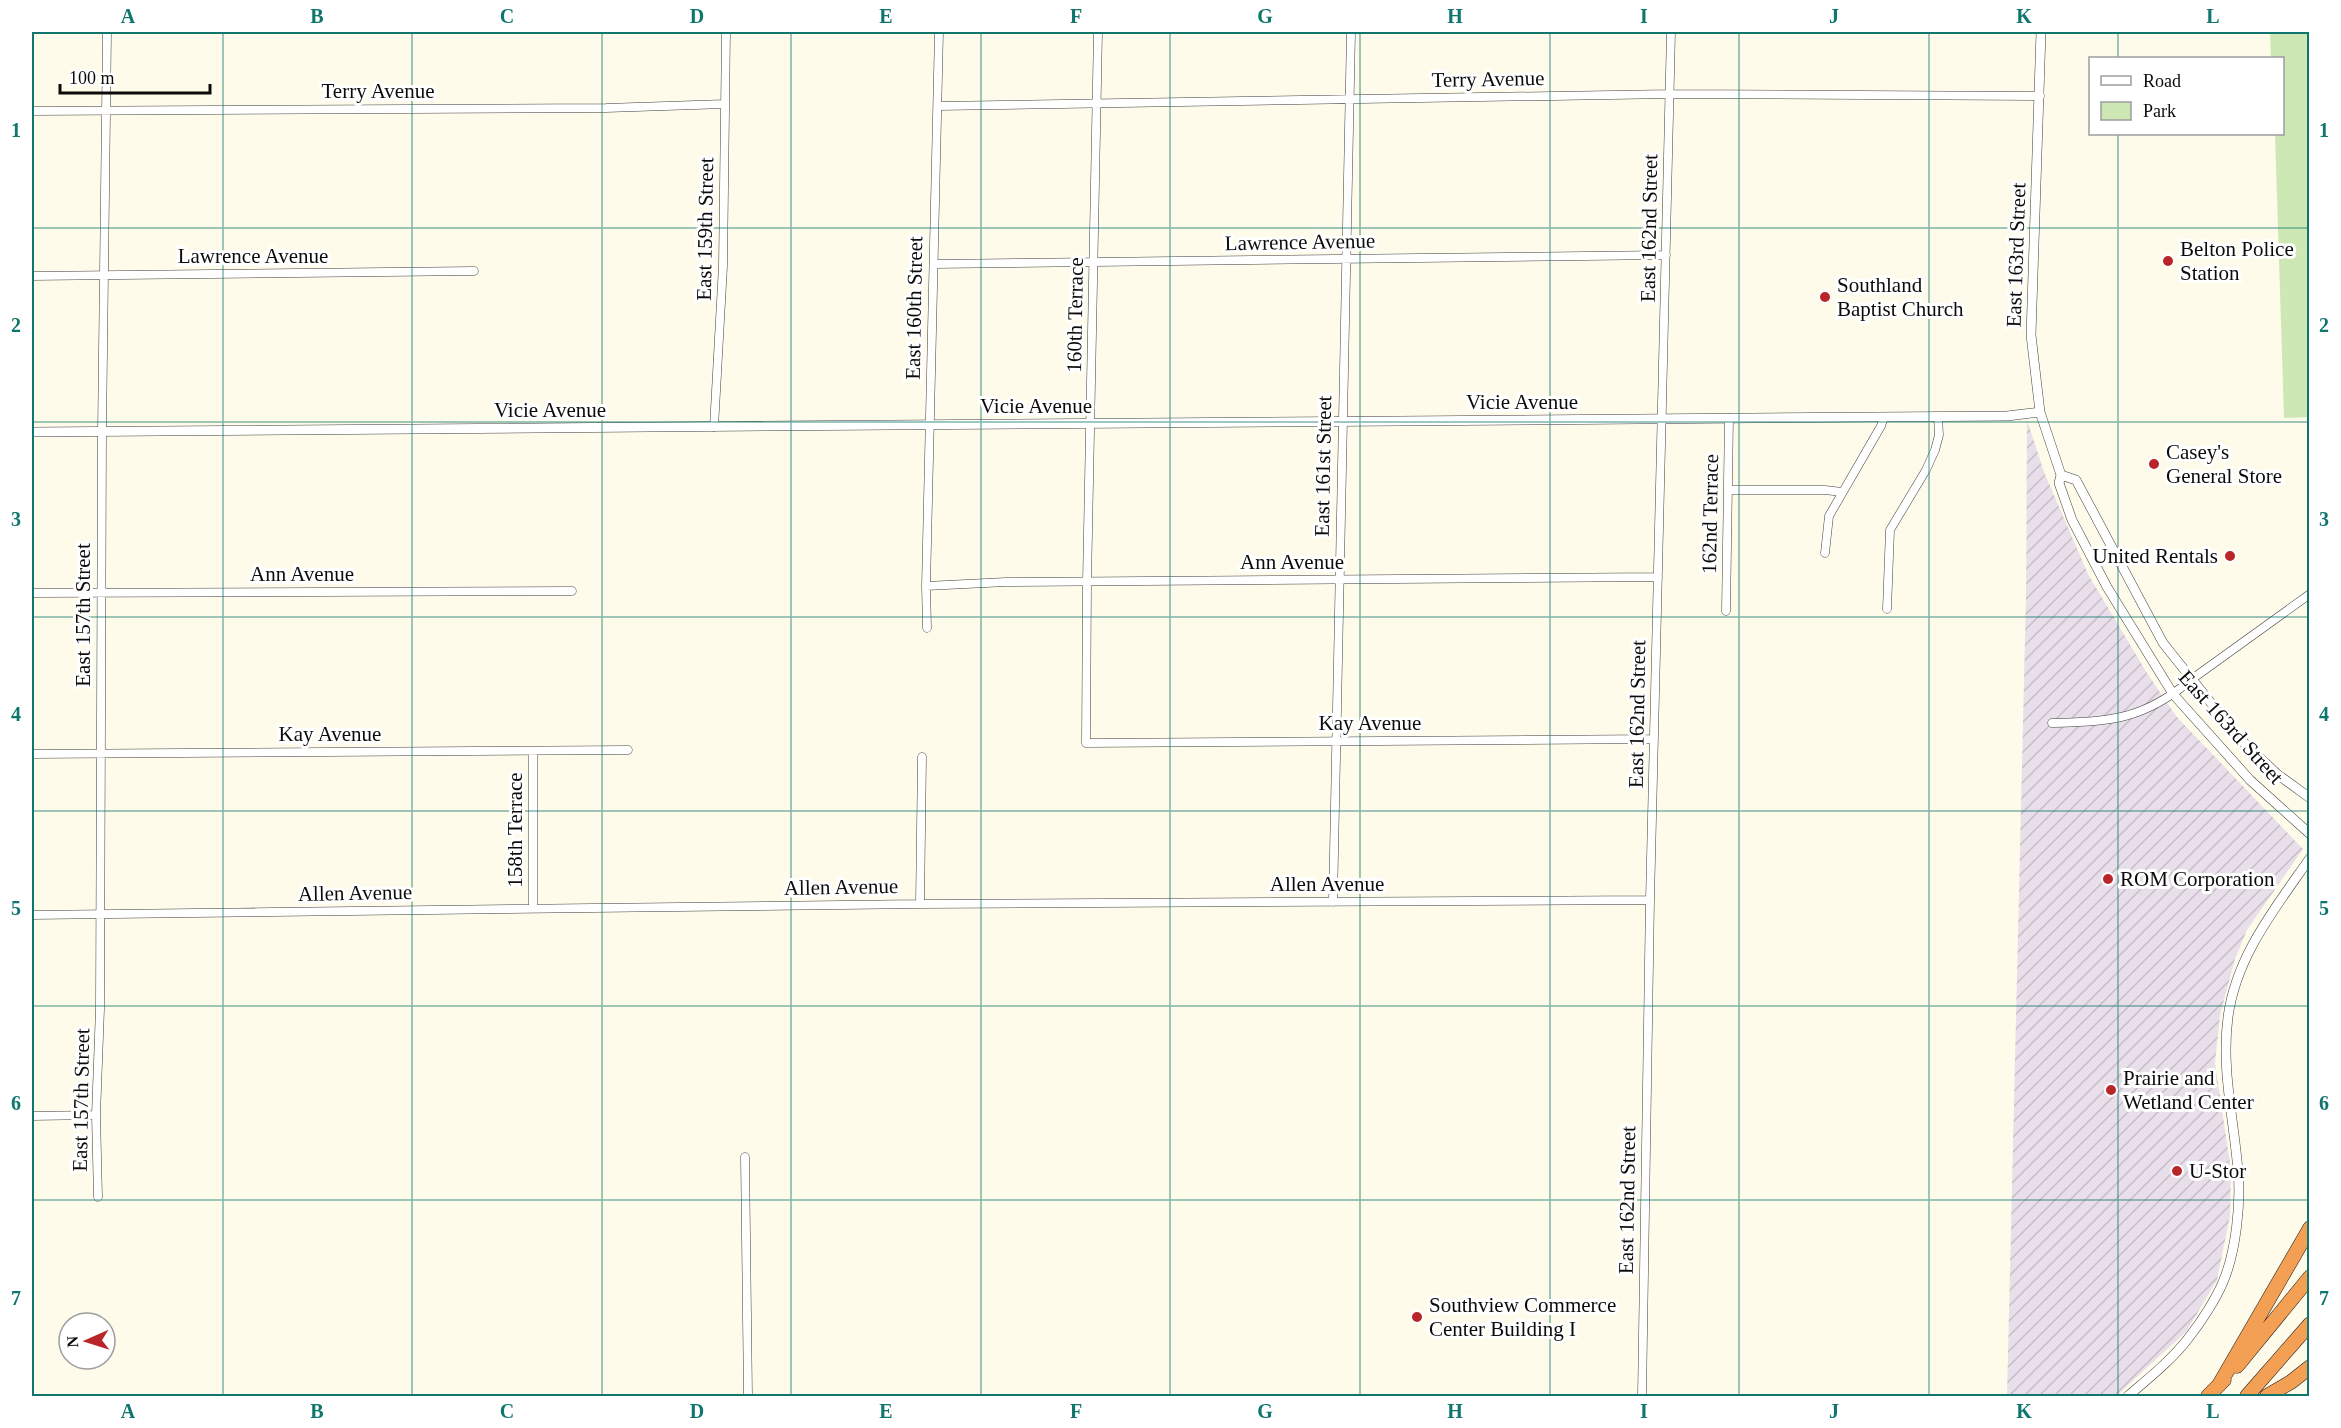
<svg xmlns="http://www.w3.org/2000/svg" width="2341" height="1428" viewBox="0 0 2341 1428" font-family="Georgia,serif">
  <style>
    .industrial { fill: url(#industrial-furrows) }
    .green { fill: #cee8b5 }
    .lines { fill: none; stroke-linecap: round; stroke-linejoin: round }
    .minor-casing { stroke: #3e3e3e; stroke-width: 9 }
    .tertiary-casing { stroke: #3e3e3e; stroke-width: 10 }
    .motorway-casing { stroke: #1c1c1c; stroke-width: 15 }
    .minor { stroke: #fff; stroke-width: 8 }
    .tertiary { stroke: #fff; stroke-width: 9 }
    .motorway { stroke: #f39f54; stroke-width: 14 }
    .grid { fill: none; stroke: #0f766e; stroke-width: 1.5; stroke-opacity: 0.55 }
    .poi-dot { fill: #b9262a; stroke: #fff; stroke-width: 2 }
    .labels { text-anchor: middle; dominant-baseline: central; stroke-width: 6; stroke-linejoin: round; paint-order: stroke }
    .street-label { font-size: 21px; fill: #0b0b0b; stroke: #fff }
    .poi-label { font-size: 21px; fill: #0b0b0b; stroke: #fff; text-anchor: start }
    .neatline { fill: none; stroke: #0f766e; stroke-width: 2 }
    .grid-label { font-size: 20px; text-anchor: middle; font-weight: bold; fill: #0f766e }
  </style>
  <defs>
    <pattern id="industrial-furrows" width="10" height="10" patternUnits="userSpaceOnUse" patternTransform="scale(1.5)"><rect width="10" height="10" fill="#e9dfea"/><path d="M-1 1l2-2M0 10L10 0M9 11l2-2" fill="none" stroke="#c6bec7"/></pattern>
  </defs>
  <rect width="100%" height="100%" fill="#fffbea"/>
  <!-- industrial -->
  <path class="industrial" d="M2027,420L2044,472L2088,574L2147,673L2176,716L2303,849L2247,930L2235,959L2220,1015L2215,1063L2231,1170L2230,1216L2217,1280L2186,1332L2116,1396H2007L2026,597Z"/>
  <!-- green -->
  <path class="green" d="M2270,32H2309V417L2284,418L2275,134H2282V58H2271Z"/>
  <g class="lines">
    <defs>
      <path id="minor" d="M1098,32L1087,582L1086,743L1654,739
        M938,106L1670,94L2040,96
        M32,111L606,108L725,104
        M934,264L1666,255
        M32,276L474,271
        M714,427L723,266L726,32
        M1728,490H1825L1842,492
        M1825,553L1829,516L1881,426L1884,417
        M926,586L1006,582L1658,577
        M32,593L572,591
        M1887,609L1890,530L1926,470L1935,450L1939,435L1938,417
        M1726,611L1729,418
        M927,628L926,586L939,32
        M2052,723C2111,722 2145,719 2192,679L2310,594
        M533,751V908
        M32,754L628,750
        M1333,902L1351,32
        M920,904L922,757
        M32,915L920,904L1650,900
        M32,1116L96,1115
        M745,1157L748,1396
        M98,1197L96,1115L100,1009L102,432L107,33
        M1642,1396L1650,900L1671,32"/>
      <path id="tertiary" d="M2041,32L2031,335L2040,412L2061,475L2059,483L2072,520L2107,587L2173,694L2250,780L2310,834
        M32,432L2007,416L2040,412
        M2061,475L2076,480L2163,643L2239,738L2277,774L2310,798
        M2128,1396C2149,1378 2173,1359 2190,1336C2201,1322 2216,1299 2223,1282C2236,1252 2241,1203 2238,1171C2234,1120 2221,1069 2228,1017C2236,956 2276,907 2310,858"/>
      <path id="motorway" d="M2237,1366L2310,1277
        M2219,1385L2310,1228
        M2208,1396L2224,1380
        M2247,1396L2310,1324
        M2267,1396L2291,1382L2310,1367"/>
    </defs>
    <!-- minor casing -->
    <use href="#minor" class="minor-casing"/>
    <!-- tertiary casing -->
    <use href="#tertiary" class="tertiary-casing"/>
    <!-- motorway casing -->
    <use href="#motorway" class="motorway-casing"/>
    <!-- minor -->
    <use href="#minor" class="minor"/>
    <!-- tertiary -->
    <use href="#tertiary" class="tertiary"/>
    <!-- motorway -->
    <use href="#motorway" class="motorway"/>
  </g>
  <!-- grid -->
  <path class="grid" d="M223,32V1396M412,32V1396M602,32V1396M791,32V1396M981,32V1396M1170,32V1396M1360,32V1396M1550,32V1396M1739,32V1396M1929,32V1396M2118,32V58M2118,134V1396M32,228H2310M32,422H2310M32,617H2310M32,811H2310M32,1006H2310M32,1200H2310"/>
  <!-- markers -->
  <g class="poi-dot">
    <circle cx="2168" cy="261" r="6"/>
    <circle cx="1825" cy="297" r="6"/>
    <circle cx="2154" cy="464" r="6"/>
    <circle cx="2230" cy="556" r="6"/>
    <circle cx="2108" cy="879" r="6"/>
    <circle cx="2111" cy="1090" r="6"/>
    <circle cx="2177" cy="1171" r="6"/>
    <circle cx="1417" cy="1317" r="6"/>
  </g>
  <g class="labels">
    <!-- street labels -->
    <g class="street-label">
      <text transform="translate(1488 79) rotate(-1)">Terry Avenue</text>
      <text x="378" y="91">Terry Avenue</text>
      <text transform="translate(1649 228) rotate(-89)">East 162nd Street</text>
      <text transform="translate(705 229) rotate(-89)">East 159th Street</text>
      <text transform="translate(1300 242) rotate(-1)">Lawrence Avenue</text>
      <text transform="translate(2016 255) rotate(-88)">East 163rd Street</text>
      <text x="253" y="256">Lawrence Avenue</text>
      <text transform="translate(914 308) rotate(-89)">East 160th Street</text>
      <text transform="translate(1075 315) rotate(-89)">160th Terrace</text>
      <text x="1522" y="402">Vicie Avenue</text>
      <text x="1036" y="406">Vicie Avenue</text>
      <text x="550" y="410">Vicie Avenue</text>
      <text transform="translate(1323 466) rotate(-89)">East 161st Street</text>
      <text transform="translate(1710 514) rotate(-89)">162nd Terrace</text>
      <text x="1292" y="562">Ann Avenue</text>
      <text x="302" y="574">Ann Avenue</text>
      <text transform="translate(83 615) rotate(-90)">East 157th Street</text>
      <text transform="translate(1637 714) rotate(-89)">East 162nd Street</text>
      <text x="1370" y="723">Kay Avenue</text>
      <text transform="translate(2231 727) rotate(48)">East 163rd Street</text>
      <text x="330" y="734">Kay Avenue</text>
      <text transform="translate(515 830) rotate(-90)">158th Terrace</text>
      <text x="1327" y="884">Allen Avenue</text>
      <text transform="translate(841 887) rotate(-1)">Allen Avenue</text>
      <text transform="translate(355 893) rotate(-1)">Allen Avenue</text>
      <text transform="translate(81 1100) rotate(-89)">East 157th Street</text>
      <text transform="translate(1627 1200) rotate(-89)">East 162nd Street</text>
    </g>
    <!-- poi labels -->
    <g class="poi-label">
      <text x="2180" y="249">Belton Police<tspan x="2180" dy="24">Station</tspan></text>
      <text x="1837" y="285">Southland<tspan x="1837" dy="24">Baptist Church</tspan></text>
      <text x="2166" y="452">Casey's<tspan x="2166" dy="24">General Store</tspan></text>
      <text x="2218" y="556" text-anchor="end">United Rentals</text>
      <text x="2120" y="879">ROM Corporation</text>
      <text x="2123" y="1078">Prairie and<tspan x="2123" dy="24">Wetland Center</tspan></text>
      <text x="2189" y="1171">U-Stor</text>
      <text x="1429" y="1305">Southview Commerce<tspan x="1429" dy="24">Center Building I</tspan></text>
    </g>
  </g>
  <!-- border -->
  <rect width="2341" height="1428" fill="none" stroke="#ffffff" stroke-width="66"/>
  <!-- legend -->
  <rect x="2089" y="57" width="195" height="78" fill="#ffffff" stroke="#9d9d9d" stroke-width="1.5"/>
  <rect x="2101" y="76" width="30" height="9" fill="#ffffff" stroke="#9d9d9d" stroke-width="1.5"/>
  <text x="2143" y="87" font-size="18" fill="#0b0b0b">Road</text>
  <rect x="2101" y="102" width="30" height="18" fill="#cee8b5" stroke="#9d9d9d" stroke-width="1.5"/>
  <text x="2143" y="117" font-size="18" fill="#0b0b0b">Park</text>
  <!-- north arrow -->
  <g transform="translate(87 1341) rotate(267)"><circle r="28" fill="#ffffff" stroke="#9d9d9d" stroke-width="1.5"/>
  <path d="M0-4.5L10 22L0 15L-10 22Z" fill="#b9262a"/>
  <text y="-9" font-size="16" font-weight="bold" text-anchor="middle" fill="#0b0b0b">N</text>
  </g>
  <!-- scale -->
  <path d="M60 84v9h150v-9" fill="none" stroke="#0b0b0b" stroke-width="3"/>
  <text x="69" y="84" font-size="18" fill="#0b0b0b" stroke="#ffffff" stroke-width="4.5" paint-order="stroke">100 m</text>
  <rect x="33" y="33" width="2275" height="1362" class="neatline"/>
  <g class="grid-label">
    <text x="128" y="23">A</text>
    <text x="317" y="23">B</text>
    <text x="507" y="23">C</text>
    <text x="697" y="23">D</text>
    <text x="886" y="23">E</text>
    <text x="1076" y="23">F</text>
    <text x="1265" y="23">G</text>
    <text x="1455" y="23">H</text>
    <text x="1644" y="23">I</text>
    <text x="1834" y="23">J</text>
    <text x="2024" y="23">K</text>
    <text x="2213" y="23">L</text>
    <text x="16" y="137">1</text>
    <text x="2324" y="137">1</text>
    <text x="16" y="332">2</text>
    <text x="2324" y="332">2</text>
    <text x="16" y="526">3</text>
    <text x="2324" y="526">3</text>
    <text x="16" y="721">4</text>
    <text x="2324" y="721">4</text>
    <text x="16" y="915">5</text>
    <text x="2324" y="915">5</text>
    <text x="16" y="1110">6</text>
    <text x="2324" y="1110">6</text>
    <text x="16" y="1305">7</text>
    <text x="2324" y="1305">7</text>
    <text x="128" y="1418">A</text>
    <text x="317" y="1418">B</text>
    <text x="507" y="1418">C</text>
    <text x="697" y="1418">D</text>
    <text x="886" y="1418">E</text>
    <text x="1076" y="1418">F</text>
    <text x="1265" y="1418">G</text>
    <text x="1455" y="1418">H</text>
    <text x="1644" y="1418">I</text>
    <text x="1834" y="1418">J</text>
    <text x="2024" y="1418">K</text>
    <text x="2213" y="1418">L</text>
  </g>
</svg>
